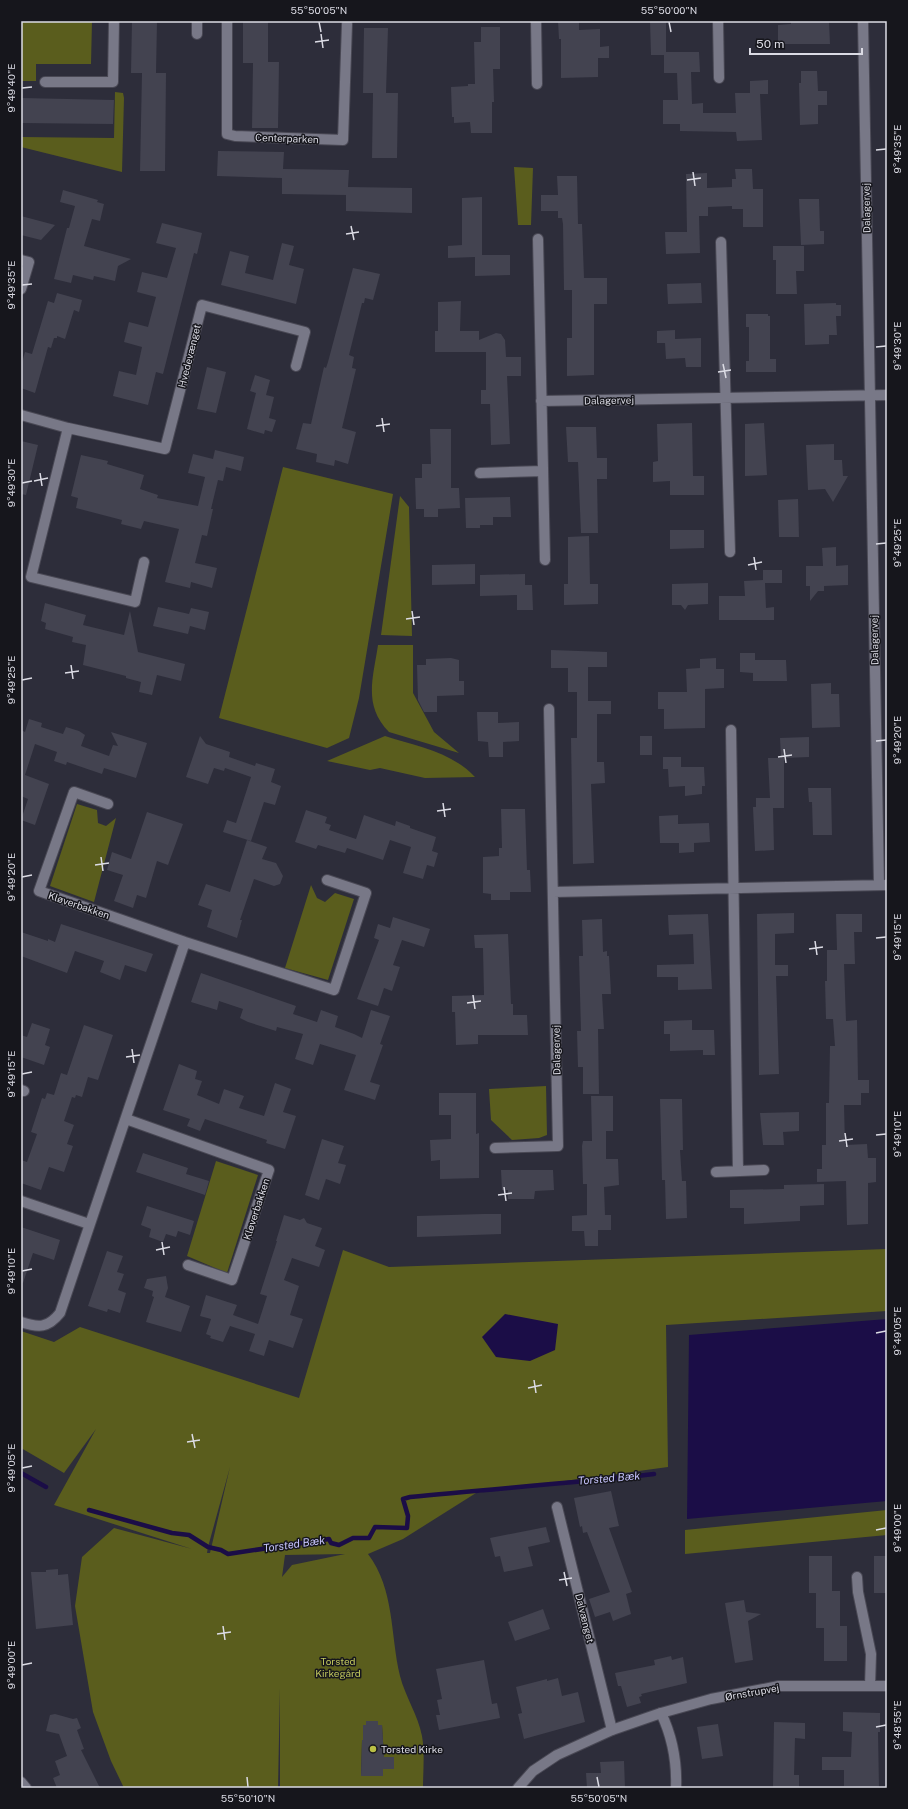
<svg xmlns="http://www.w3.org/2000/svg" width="908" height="1809" viewBox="0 0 908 1809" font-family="'Public Sans',sans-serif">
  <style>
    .green { fill: #5a5d1d; fill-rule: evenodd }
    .water { fill: #1b0d47 }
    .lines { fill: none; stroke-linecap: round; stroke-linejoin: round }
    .stream { stroke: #1b0d47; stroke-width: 4.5 }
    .building { fill: #434350 }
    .minor-casing { stroke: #494854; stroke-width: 12 }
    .tertiary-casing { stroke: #494854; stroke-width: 12 }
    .minor { stroke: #787887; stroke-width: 10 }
    .tertiary { stroke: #787887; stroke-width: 10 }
    .ticks { fill: none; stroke: #dbdbe4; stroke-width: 1.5 }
    .poi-dot { fill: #bac045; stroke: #16161c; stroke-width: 1.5 }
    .labels { text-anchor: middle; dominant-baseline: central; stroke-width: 3; stroke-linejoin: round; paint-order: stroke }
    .street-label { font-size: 10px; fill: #dbdbe4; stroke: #16161c }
    .park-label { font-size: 10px; fill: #c1c75d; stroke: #16161c }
    .poi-label { font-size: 10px; fill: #dbdbe4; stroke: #16161c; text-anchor: start }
    .water-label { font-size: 11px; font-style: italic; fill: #c5c3fb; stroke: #16161c }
    .neatline { fill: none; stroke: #dbdbe4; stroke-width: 1.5 }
    .ticks-label { font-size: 10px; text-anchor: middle; fill: #dbdbe4 }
  </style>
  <rect width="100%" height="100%" fill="#2d2d3a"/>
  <!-- green -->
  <path class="green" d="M21,21H92L91,64H36V81H21Z
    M115,92L123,93L124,98L122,172L21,147V137L114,138Z
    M514,167L533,168L531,225H518Z
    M283,467L393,494L359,698L349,738L327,748L219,718Z
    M400,496L409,507L412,636L381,635Z
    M378,645H413V693L434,732L459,753L389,732C363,705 373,679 378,645Z
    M385,736C416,746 452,752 475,777L425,778L380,768L370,770L327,761Z
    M77,804L97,810L98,823L106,826L116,818L94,902L50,886Z
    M311,885L317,898L325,902L335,893L354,899L328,980L285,968Z
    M546,1086L547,1135L539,1138L512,1140L491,1120L489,1089Z
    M216,1161L258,1175L227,1273L187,1256Z
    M887,1249V1311L666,1325L668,1467L476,1493L403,1539L368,1554C395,1590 390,1634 400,1676C405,1696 418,1715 422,1736C425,1753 423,1771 423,1788H280V1688L278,1788H124L111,1761L93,1712L75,1606L82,1557L114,1528L192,1549L54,1505L96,1429L64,1473L21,1448V1331L54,1342L80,1327L299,1398L343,1250L389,1267ZM230,1467L210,1553H207L208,1547ZM345,1554L292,1565L282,1577L285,1555ZM366,1721H378V1725H382L384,1757H394V1769H383L361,1775L362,1741L363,1740V1725H366Z
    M887,1510V1535L685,1554V1530Z"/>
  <!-- water -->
  <path class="water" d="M505,1314L558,1324L555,1350L530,1361L496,1357L482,1337Z
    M887,1319V1501L687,1519L689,1335Z"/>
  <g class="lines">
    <!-- stream -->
    <path class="stream" d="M21,1473L46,1487
      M89,1510L172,1533L189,1535L208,1547L221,1550L228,1554L329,1539L331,1543L339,1545L353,1538H369L375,1527L407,1528L408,1516L403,1499L410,1497C491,1489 573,1483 654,1474"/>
  </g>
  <!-- building -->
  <path class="building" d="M132,21H157L156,73H166L165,171H140L142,73H131Z
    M243,21H268V62H279L278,128H252L253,63H243Z
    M558,21H579V30L600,29V47L609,46V58H598V77L561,78V39H559Z
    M650,21H666V52H699L700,72H691L692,104L703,103V113H736L735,93H750V81L768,80V94H760L762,140L737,141L736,132L680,131V124H663V100H678L677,73H664V55H651Z
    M791,21H829L830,44H778V25L791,24Z
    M481,27H500V69H493L494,102H492V133H471L470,122L454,123V117H452L451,87L468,86V84H475L474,42H481Z
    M364,28H388L386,93H398L397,158H372L373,93H363Z
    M801,71H817L818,91H827V105H818V124L800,125L799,83H801Z
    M21,98L114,100L113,124L21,123Z
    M218,151L284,152L283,169L349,170L348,187L412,188V213L346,211V195L282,194V178L217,176Z
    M735,169H752L753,189H763V227H743V209H732V206L708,207V216H699L700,253L666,254L665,232H687L686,174L707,173V188L732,187V179H736Z
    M557,176H577L578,224H582L584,278H607V304H594V375L567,376V338H572V290H564L563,224L562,218H558V211H541V195H558Z
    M63,190L98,200L97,202L104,204L100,221L92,219L84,246L131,259L118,266L115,281L94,276L93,280L73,275L71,283L54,279L67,228H69L75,206L60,202Z
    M482,197V255H510V275L475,276V257L448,258V246L462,245V198Z
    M799,199H819L820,231H824V244L801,245Z
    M21,216L55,225L41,240L21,235Z
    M162,223L202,233L197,254L194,253L163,374L156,372L148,405L113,396L119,371L136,375L142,347L124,342L129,322L148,327L156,297L137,292L142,272L167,278L176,248L156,243Z
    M282,243L294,246L289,265L304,269L296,304L221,285L230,251L249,256L245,273L273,280Z
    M773,246H804V271H796L797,294H776V260H773Z
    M353,268L380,274L373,300L365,298L364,303H362L349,355L354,357L352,368L356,369L342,428L356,432L348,464L335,460L334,466L316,462L317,454L296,449L303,423L311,424L324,367L326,368L328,362Z
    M701,283L702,303L668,304L667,284Z
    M57,293L82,300L79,312L74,310L65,339L57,336V338H54L51,348L48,347L35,393L21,388V366L25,352L32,354L48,301L54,303Z
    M461,301L460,331H479V340L496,333L501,334L505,340L506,357H521V376H507L510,444L491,445L490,404H481V390H486V352H435V331H438V302Z
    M836,303V305H841V316H836L837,335H829V344L805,345L804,304Z
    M746,314H768V316H770V359H776V372H746V361H749V327H746Z
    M675,330V339L701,338V367H686L685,358L666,359L665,343H657V331Z
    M207,367L226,372L216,413L197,409Z
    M255,375L270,380L266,395L274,397L269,418L276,420L272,432L265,430L264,434L247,429L256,393L250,391Z
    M692,423L693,476H704V495H670V481L653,482V462L658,461L657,424Z
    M764,423L767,475L745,476V424Z
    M566,427H596L597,458H607V479H597L598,533H581L578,462H568Z
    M430,429H451V488H459L460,508L438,509V517H424V509H416L415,478H422V464H431Z
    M21,441L38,445L26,495L21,494Z
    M834,444V460H842L843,476H848L833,502L825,489L808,490L806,445Z
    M215,450L244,457L241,471L226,467L223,481L218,480L211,509H213L207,536L202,535L195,563L217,568L212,588L191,582L190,588L165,582L179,529L144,521L141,529L121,524L122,520L76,508L78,498L71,496L81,455L108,461L107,464L144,475L140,489L158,495L157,498L198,506L205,477L188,473L193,454L213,459Z
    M510,497L511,517H493V525H480V528H466L465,498Z
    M798,499L799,537H779L778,500Z
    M670,530H704V548L670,549Z
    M589,536L590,584H598V604L564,605V584H568V537Z
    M836,547V566L848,565V585L824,586V591H818L810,601V586H806V566H823L822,548Z
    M475,564V584L432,585V565Z
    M763,570H782V583H765L766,608L774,607V620H719V596H745L744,581L763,580Z
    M525,574V585H532L533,610H517V595L480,596V575Z
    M708,583V604L688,605L685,610L681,605H672V584Z
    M45,603L86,615L83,625L124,635L130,611L138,652L185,664L181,681L157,675L152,695L139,692L141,682L126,678V676L83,665L86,645L72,642L73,637L45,629L46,623L41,621Z
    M158,607L189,614L191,608L209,612L205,630L190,626L188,634L153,626Z
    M551,650L607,652V667H588V701H611V714H597V762H604L605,783L591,784L594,863L573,864L571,738H577V692H568V668H551Z
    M740,653H755V660H786L787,681H753V673L740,672Z
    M451,658L459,660V681H464V695L437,696V712H424L418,700L417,665H426V659Z
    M716,658V669H724V688L705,689V728L664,729V709H658V692H687L686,669L700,668V659Z
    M831,683V694H839L840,727L812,728L811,684Z
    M477,712H498V723L519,722V741L503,742V757H489L488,742L478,741Z
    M29,719L42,723L41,727L63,734L66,727L79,731L85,735L81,746L109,756L113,745L118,746L111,732L147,743L136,778L104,768L102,774L67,762L66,765L54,761L57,752L35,744L25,775L49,784L35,825L21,820L28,799L21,796V730L25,732Z
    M200,736L206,744L230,752L229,757L255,766L256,763L275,769L271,782L281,786L275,805L264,802L251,841L223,832L227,820L236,823L251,777L225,768L224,771L214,768L208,784L186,777Z
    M640,736H652V755H640Z
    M809,737V757L784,758V808H773L774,850L755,851L753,807H756V798H770L768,758H781L780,738Z
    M663,757H681V767H704L705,786H702V794L685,796V786L669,787L668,769H663Z
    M808,788H831L832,835H813L812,802H809Z
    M501,809H525L527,870H530L531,892H510V900H491V894L483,893V857L499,856V848H502Z
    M306,810L327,817L325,823L331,825L329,830L356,839L364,815L395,826L396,821L410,826V828L436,837L432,851L438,853L434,867L427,865L423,879L403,873L411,847L390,840L383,860L347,848L345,853L318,845L316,849L295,842Z
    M147,812L183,824L168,865L157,861L146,898L137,895L133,908L114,901L123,875L107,870L112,852L131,859Z
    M678,815V824L709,823L710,842L694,843V852L679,853V843H660L659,816Z
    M247,840L267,847L262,859L276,863L283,876L280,884L274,886L254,879L240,920H242L237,938L207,927L212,910L198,905L206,884L230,892Z
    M794,913V933L775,934V965H788V976H776L779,1074L759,1075L757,914Z
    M708,914L712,989L678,990V977H657V965L694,964L693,934L669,935L668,915Z
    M836,914H862V932H854L855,964H844L846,1021L857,1020L858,1080H869V1093H861V1105H844L845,1145L867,1144L868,1158H876V1182L868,1183V1224L847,1225L846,1181L817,1182V1169H822V1145H826V1103H829L830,1046H835L833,1019H826L825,981H827V950H837Z
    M393,917L430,929L424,947L402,940L393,965L400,967L392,991L384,988L378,1006L357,999L379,940L374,938L378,924L390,928Z
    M602,919L603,952L607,951V956H609L611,994H602L604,1029H598L599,1094H583V1067H578L577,1031H581L579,956H583L582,920Z
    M61,924L153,954L146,972L125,965L120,980L100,972L104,961L75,951L67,973L21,956V932L48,941V939L55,942Z
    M508,934L511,1004H513V1015H527L528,1035H478V1044L456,1045L455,1012H452V996L484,995L483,948H475L474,935Z
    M201,973L296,1006L293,1014L317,1022L321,1010L338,1016L335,1027L354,1034L362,1038L371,1010L390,1016L380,1044L383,1045L370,1082L380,1085L375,1100L344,1090L356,1055L320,1044L313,1065L295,1059L303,1034L277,1027L276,1031L248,1022L240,1018L243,1009L219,1001L217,1010L191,1002Z
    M692,1020V1030H714L715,1055H703V1050L670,1051V1034H664V1021Z
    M32,1023L50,1029L45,1045L50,1047L44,1065L21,1057V1035L27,1037Z
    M84,1025L113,1035L98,1080L88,1077L82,1097L76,1095L75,1098L72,1097L64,1121L74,1125L67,1144L73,1146L64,1172L49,1167L41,1190L21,1183V1160L27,1162L37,1134L31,1132L42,1098L45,1099L47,1093L54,1095L61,1073L67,1075Z
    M179,1064L197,1071L195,1079L202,1081L197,1095L219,1104L224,1089L244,1096L239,1108L264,1116L275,1083L291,1089L283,1112L296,1116L285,1149L266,1143L267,1140L205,1119L200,1131L187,1126L190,1119L163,1110Z
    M439,1093H476V1134L479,1133V1178L440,1179V1160L431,1161L430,1140L451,1139V1115H439Z
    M591,1096H613V1131H606V1159H618L619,1185L604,1187L605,1215H611V1230H598V1246H585L584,1231H572V1216L587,1215V1184H583L582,1146L583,1141H592Z
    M660,1099H682L683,1150H680L682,1181H686L687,1218L666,1219L665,1180H662Z
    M799,1112V1131L783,1132L784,1145H763L760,1113Z
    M322,1139L344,1146L338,1163L346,1165L340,1184L326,1179L319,1200L305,1195Z
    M143,1153L188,1168L186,1174L209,1181L205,1195L136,1172Z
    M501,1170H553L554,1190L535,1191L534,1199H508V1190H502Z
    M824,1184V1205L800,1206V1221L744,1224V1208H730V1190L784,1189V1185Z
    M147,1206L194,1221L190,1235L178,1231L176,1237L166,1234L163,1242L149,1237L151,1229L141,1225Z
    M484,1214H501V1234L417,1237V1216Z
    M284,1215L300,1220L304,1218L307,1223L322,1228L315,1246L325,1250L319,1267L292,1258L284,1280L299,1286L290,1315L303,1319L293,1348L269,1340L264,1356L249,1351L255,1334L230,1326L223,1342L210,1338L211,1336L206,1334L211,1319L200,1316L206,1295L237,1305L233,1315L258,1324L267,1296L260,1294L277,1241H276Z
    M21,1227L60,1240L54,1260L33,1253L23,1283L21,1282Z
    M107,1251L123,1256L117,1272L124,1274L118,1290L126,1293L120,1313L108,1309L107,1312L88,1306Z
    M166,1276L168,1288L165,1297L190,1306L181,1332L146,1322L154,1297L152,1296L153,1291L144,1288L147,1279Z
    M611,1491L619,1526L609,1528L632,1592L626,1594L631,1614L613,1621L610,1612L595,1617L589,1599L610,1592L587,1532L583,1533L582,1526L580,1527L574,1498Z
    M546,1527L550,1542L528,1547L533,1566L504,1572L500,1556L495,1557L490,1538Z
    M809,1556H832V1591H840V1626H847V1661H824V1628H816V1593H809Z
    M874,1556H887V1593H874Z
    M58,1569V1575L68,1574L73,1625L36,1629L31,1572H46V1570Z
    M744,1600L746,1612L761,1614L748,1621L753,1660L735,1663L725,1603Z
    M543,1609L550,1629L515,1641L508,1622Z
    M671,1656L672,1660L683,1657L687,1683L641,1694L642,1696L639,1697L641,1703L627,1707L621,1686H618L615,1673L655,1665L654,1660Z
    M484,1660L492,1704L497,1703L500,1718L439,1730L436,1715H440L437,1700L442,1699L436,1669Z
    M558,1678L562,1696L578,1692L585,1722L524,1739L518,1714L522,1713L516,1687L547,1679V1681Z
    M843,1712L880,1713V1732H878L879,1788L844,1786V1770H822V1757H851L852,1732L843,1731Z
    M55,1714L73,1719L77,1718L81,1728L77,1730L84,1749L81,1750L100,1788H57L53,1778L60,1775L55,1761L67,1756L59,1734L46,1731L50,1715Z
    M366,1721H378V1725H382L384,1757H394V1769H383V1776H361L362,1740H363V1725H366Z
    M774,1722L805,1723V1739L795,1738L794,1775H799V1788H773Z
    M718,1724L723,1756L702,1759L697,1727Z
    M624,1761L625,1788H587L586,1773H601L600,1762Z"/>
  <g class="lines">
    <defs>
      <path id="minor" d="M227,21V134L235,136L343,140L347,24
        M536,21L537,84
        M718,21L719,78
        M863,21L879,885
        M197,34V21
        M45,82H113L114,21
        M538,239L545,560
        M721,242L730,552
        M21,260L29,262L21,289
        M541,401L887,395
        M21,415L68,428L165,449L202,305L305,332L296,366
        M68,428L31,577L135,602L144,562
        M480,473L543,471
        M731,730L738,1171
        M108,804L74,792L39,891L185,942L334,990L366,893L327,880
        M553,892L887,885
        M21,1090L24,1091
        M126,1119L269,1170L232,1280L188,1265
        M495,1148L558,1146L549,709
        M716,1172L764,1170
        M21,1201L89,1224
        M21,1322C39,1328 48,1328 60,1313L185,942
        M557,1507L612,1730
        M857,1577L858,1592L871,1654L870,1686
        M661,1713C672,1736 677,1762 676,1788
        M21,1782L26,1788"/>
      <path id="tertiary" d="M518,1788L533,1771L557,1755L612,1730L661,1713L711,1699L779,1686H887"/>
    </defs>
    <!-- minor casing -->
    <use href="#minor" class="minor-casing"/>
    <!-- tertiary casing -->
    <use href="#tertiary" class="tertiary-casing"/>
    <!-- minor -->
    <use href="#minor" class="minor"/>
    <!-- tertiary -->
    <use href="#tertiary" class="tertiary"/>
  </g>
  <!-- ticks -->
  <path class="ticks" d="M319,22L321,32M669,22L671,32M321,34L323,48M315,42L329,40M22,88L32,87M876,150L886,149M693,172L695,186M687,180L701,178M351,226L354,240M346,234L359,232M22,285L32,284M876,347L886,346M723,364L726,378M718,372L731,370M382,418L384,432M376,426L390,424M40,473L42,486M34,481L48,478M22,483L32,481M876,544L886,543M754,557L756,570M748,565L762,562M412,611L414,625M406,619L420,617M71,665L73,679M65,673L79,671M22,680L32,678M876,741L886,740M784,749L786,763M778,757L792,755M443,803L445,817M437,811L451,809M101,857L103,871M95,865L109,863M22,877L32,875M876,938L886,937M815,941L817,955M809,949L823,947M473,995L475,1009M467,1003L481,1001M132,1049L134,1063M126,1057L140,1055M22,1074L32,1072M845,1133L847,1147M876,1135L886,1134M839,1141L853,1139M504,1187L506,1201M498,1195L512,1193M162,1242L164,1255M156,1250L170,1247M22,1271L32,1269M876,1333L886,1331M534,1380L536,1393M528,1388L542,1385M192,1434L195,1448M187,1442L200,1440M22,1468L32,1466M876,1530L886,1528M564,1572L567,1586M559,1580L572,1578M223,1626L225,1640M217,1634L231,1632M22,1665L32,1663M876,1727L886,1725M247,1777L248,1787M597,1777L599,1787"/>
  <!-- markers -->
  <circle class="poi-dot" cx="373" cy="1749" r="4"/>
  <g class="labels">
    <!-- street labels -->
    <g class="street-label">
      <text transform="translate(287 138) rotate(2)">Centerparken</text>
      <text transform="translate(866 208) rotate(-91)">Dalagervej</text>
      <text transform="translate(189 356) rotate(-76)">Hvedevænget</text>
      <text transform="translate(609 400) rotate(-1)">Dalagervej</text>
      <text transform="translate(874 640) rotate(-91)">Dalagervej</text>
      <text transform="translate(79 905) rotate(19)">Kløverbakken</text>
      <text transform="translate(556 1050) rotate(-91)">Dalagervej</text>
      <text transform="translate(256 1209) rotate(-72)">Kløverbakken</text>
      <text transform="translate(585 1618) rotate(76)">Dalvænget</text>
      <text transform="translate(752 1692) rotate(-10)">Ørnstrupvej</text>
    </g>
    <!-- park labels -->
    <g class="park-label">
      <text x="338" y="1661">Torsted<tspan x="338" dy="12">Kirkegård</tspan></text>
    </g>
    <!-- poi labels -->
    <g class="poi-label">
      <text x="381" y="1749">Torsted Kirke</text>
    </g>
    <!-- water labels -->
    <g class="water-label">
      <text transform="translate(609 1478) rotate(-5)">Torsted Bæk</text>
      <text transform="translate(294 1544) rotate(-8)">Torsted Bæk</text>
    </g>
  </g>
  <!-- border -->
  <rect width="908" height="1809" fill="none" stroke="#16161c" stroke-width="44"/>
  <!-- scale -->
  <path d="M750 48v6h112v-6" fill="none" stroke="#dbdbe4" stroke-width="2"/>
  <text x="756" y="48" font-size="12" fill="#dbdbe4" stroke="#16161c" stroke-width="3" paint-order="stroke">50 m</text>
  <rect x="22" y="22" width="864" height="1765" class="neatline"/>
  <g class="ticks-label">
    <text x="319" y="14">55°50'05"N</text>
    <text x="669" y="14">55°50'00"N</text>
    <text transform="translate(11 88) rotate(-90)" y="4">9°49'40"E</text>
    <text transform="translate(897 149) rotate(-90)" y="4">9°49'35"E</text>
    <text transform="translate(11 285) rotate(-90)" y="4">9°49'35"E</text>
    <text transform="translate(897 346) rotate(-90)" y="4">9°49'30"E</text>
    <text transform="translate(11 483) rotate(-90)" y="4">9°49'30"E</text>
    <text transform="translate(897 543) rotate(-90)" y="4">9°49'25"E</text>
    <text transform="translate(11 680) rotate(-90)" y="4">9°49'25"E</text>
    <text transform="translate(897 740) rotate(-90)" y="4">9°49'20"E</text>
    <text transform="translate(11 877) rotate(-90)" y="4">9°49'20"E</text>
    <text transform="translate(897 937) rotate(-90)" y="4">9°49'15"E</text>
    <text transform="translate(11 1074) rotate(-90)" y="4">9°49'15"E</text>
    <text transform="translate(897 1134) rotate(-90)" y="4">9°49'10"E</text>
    <text transform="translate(11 1271) rotate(-90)" y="4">9°49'10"E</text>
    <text transform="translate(897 1331) rotate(-90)" y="4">9°49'05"E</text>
    <text transform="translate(11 1468) rotate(-90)" y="4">9°49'05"E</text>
    <text transform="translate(897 1528) rotate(-90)" y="4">9°49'00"E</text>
    <text transform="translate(11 1665) rotate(-90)" y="4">9°49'00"E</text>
    <text transform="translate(897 1725) rotate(-90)" y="4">9°48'55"E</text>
    <text x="248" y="1802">55°50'10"N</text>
    <text x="599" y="1802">55°50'05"N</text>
  </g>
</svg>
